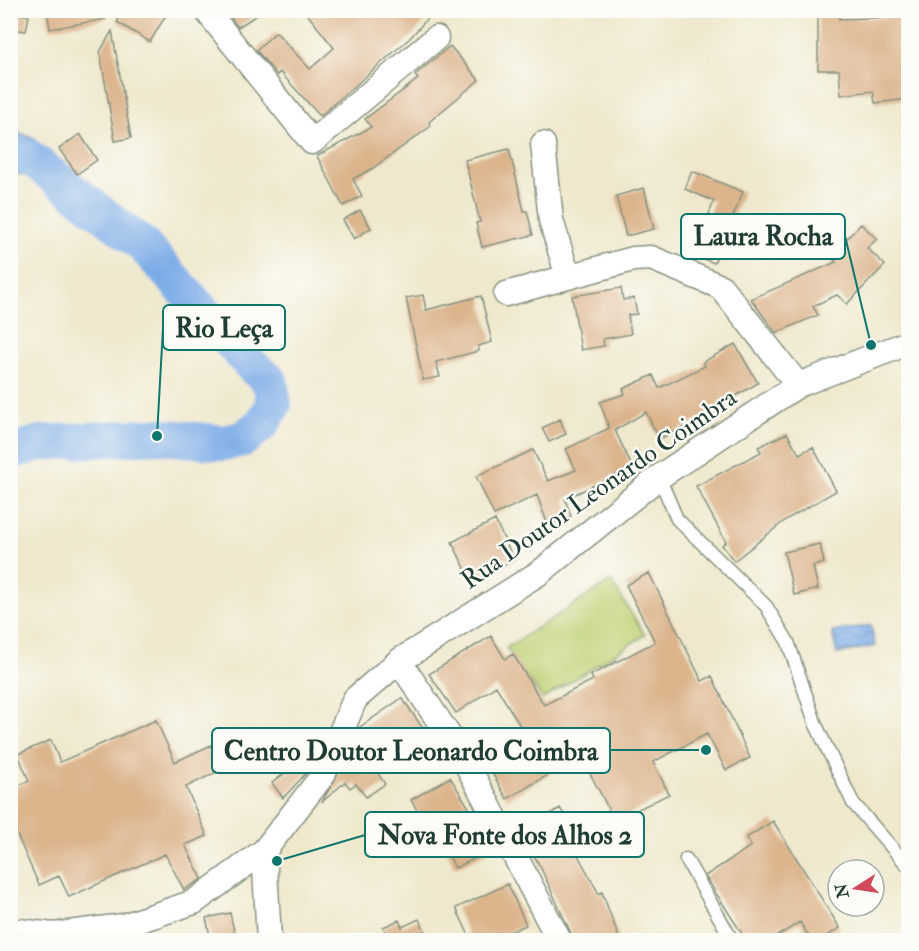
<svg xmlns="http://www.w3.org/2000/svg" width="919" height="951" viewBox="0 0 919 951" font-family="'IM FELL Double Pica',serif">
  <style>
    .grass { fill: #bdd175; stroke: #6e8754; stroke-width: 1.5 }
    .water { fill: url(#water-waves); stroke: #4e748e; stroke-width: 1.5 }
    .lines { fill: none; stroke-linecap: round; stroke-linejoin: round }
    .river { stroke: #7cace7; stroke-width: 36 }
    .building { fill: #dbb48b }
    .lane-casing { stroke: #879280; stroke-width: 15 }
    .street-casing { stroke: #879280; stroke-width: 27 }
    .lane { stroke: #fff; stroke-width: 12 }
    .street { stroke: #fff; stroke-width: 24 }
    .labels { text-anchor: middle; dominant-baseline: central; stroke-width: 5; stroke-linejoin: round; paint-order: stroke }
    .street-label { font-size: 26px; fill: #1f3d34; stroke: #fdfcf7 }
    .leader { fill: none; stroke: #0f766e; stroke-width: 2 }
    .callout-dot { fill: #0f766e; stroke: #fdfcf7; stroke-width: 2 }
    .callout { fill: #fdfcf7; stroke: #0f766e; stroke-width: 2 }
    .callout-label { font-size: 27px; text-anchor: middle; font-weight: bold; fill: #1f3d34 }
  </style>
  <defs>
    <pattern id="water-waves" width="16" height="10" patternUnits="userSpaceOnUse" patternTransform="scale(1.5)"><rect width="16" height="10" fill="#7cace7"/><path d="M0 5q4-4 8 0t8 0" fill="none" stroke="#658dbc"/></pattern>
  </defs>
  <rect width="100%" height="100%" fill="#fdfcf7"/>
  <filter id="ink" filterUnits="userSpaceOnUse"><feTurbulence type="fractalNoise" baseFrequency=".0167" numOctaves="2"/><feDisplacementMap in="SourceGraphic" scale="12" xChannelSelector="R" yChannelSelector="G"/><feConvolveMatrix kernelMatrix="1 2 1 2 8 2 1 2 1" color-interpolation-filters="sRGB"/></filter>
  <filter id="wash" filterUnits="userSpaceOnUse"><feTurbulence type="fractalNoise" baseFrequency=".008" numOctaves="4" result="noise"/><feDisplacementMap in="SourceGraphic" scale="24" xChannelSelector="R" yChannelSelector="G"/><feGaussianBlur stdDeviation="1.35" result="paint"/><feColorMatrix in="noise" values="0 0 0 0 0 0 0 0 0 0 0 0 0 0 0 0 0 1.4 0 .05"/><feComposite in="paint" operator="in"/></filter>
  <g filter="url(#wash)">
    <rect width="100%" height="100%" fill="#efe8cd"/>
    <!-- grass -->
    <path class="grass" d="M611,581L645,635L543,699L506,648Z"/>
    <!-- water -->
    <path class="water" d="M11,130L36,139L22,175L11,172Z
      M871,625L875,646L837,654L832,632Z"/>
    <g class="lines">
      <!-- river -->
      <path class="river" d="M10,151L26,155L142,244L253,367L270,381L274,404L262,424L243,439L223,443L157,436L40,443L10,452"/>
    </g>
    <g id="blocks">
      <!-- building -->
      <path class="building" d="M47,10H105L106,19L50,29Z
        M124,10H169L150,42L117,22Z
        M225,10H265L238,27Z
        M304,10H435L410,38L320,116L280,72L277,75L256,50L276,32L310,69L334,48Z
        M818,10H839V19L909,17V63H905L909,99L875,103L873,91L841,95L839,70H818Z
        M10,12L29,16L26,31L10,29Z
        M112,31L131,138L115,141L100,52Z
        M450,46L479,80L429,122L431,126L373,168L353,179L362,196L343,206L317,156L371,127L365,119L418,79L415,75Z
        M80,134L97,160L77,174L59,149Z
        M509,149L524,211H527L533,235L482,247L476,223L480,222L465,160Z
        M692,171L743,192L714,263L693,255L714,201L685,189Z
        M644,188L654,229L626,236L616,196Z
        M360,210L371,228L354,239L343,220Z
        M861,224L877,239L867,248L885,265L847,304L837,295L813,306L818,315L776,333L751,299L836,262L830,256Z
        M621,288L623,300L634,298L637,314L628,315L631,334L603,339L604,346L581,350L572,296Z
        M423,295L426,310L481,296L492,342L478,346L479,351L436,362L440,377L423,380L406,298Z
        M735,344L758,383L702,416L704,418L659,439L646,412L615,430L632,467L565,499L571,516L548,525L537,495L494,515L476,476L533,450L548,481L576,470L566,449L609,428L600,402L625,394L623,389L653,375L659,388L705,366L703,362Z
        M560,419L566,434L549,442L542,428Z
        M787,433L799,454L813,447L836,491L787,519L734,561L722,545L726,542L696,486L761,452L758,447Z
        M495,520L514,560L472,582L452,542Z
        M820,544L824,563L813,566L818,589L794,595L784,552Z
        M649,573L702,681L712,676L750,758L726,770L707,734L653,762L669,794L615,821L583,760L563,772L560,768L507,799L481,753L522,729L496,686L456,713L429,674L491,636L505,659L513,654L544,705L593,680L591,675L655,642L626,585Z
        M402,698L424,730L373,766L385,784L366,797L356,784L350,788L345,782L322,802L345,760L370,742L360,727Z
        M156,720L175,762L211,745L223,769L186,787L207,836L185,845L202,879L184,890L165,854L69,897L59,876L39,885L10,819V789L29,781L18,754L51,740L60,762Z
        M302,760L309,770L283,798L272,783Z
        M450,777L474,816L489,852L455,868L440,837L435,840L411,800Z
        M560,808L573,829L566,833L599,894L602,892L620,940H574L540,866L520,832Z
        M773,821L840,928L821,940H811L800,922L771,940H746L705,876L751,846L746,838Z
        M508,884L526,925L492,940H471L456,908Z
        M230,913L236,940H211L206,918Z
        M419,919L429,940H370L386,933L383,927L399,920L402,927Z"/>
    </g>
  </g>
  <g filter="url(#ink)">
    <use href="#blocks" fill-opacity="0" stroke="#879280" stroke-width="1.5"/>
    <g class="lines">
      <defs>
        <path id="lane" d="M659,477L677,519L766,606L788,642L816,725L853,803L908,866
          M686,859L732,940"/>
        <path id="street" d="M206,10L312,142L436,38
          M543,144L551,220L568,277
          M506,294L633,259L651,258L721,287L798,385
          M399,661L463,757L559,940
          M264,851L269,940
          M10,930L53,935L123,926L194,902L264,851L323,775L355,699L399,661L539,573L659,477L798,385L908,343"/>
      </defs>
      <!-- lane casing -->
      <use href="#lane" class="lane-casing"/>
      <!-- street casing -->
      <use href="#street" class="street-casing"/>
      <!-- lane -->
      <use href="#lane" class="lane"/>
      <!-- street -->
      <use href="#street" class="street"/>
    </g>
  </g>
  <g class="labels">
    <!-- street labels -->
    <g class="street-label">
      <text transform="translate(599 489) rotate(-35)">Rua Doutor Leonardo Coimbra</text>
    </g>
  </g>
  <!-- callouts -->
  <path class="leader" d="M871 345L845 236M157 436L163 328M706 750L610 750M277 861L365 835"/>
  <g class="callout-dot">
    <circle cx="871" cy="345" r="6"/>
    <circle cx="157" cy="436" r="6"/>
    <circle cx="706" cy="750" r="6"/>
    <circle cx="277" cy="861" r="6"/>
  </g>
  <g class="callout">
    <rect x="681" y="214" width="164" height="45" rx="6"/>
    <rect x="163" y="305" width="122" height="45" rx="6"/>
    <rect x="212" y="728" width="398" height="45" rx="6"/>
    <rect x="365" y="812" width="279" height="45" rx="6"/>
  </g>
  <g class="callout-label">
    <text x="763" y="245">Laura Rocha</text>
    <text x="224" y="337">Rio Leça</text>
    <text x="411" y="760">Centro Doutor Leonardo Coimbra</text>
    <text x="505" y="844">Nova Fonte dos Alhos 2</text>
  </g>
  <!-- margin -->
  <rect width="919" height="951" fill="none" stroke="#fdfcf7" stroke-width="36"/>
  <!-- north arrow -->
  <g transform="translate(856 888) rotate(258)"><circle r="28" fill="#fdfcf7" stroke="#a4b0a9" stroke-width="1.5"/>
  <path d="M0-4.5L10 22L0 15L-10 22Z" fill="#d1495b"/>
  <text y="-9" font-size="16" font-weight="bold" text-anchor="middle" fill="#1f3d34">N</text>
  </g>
</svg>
